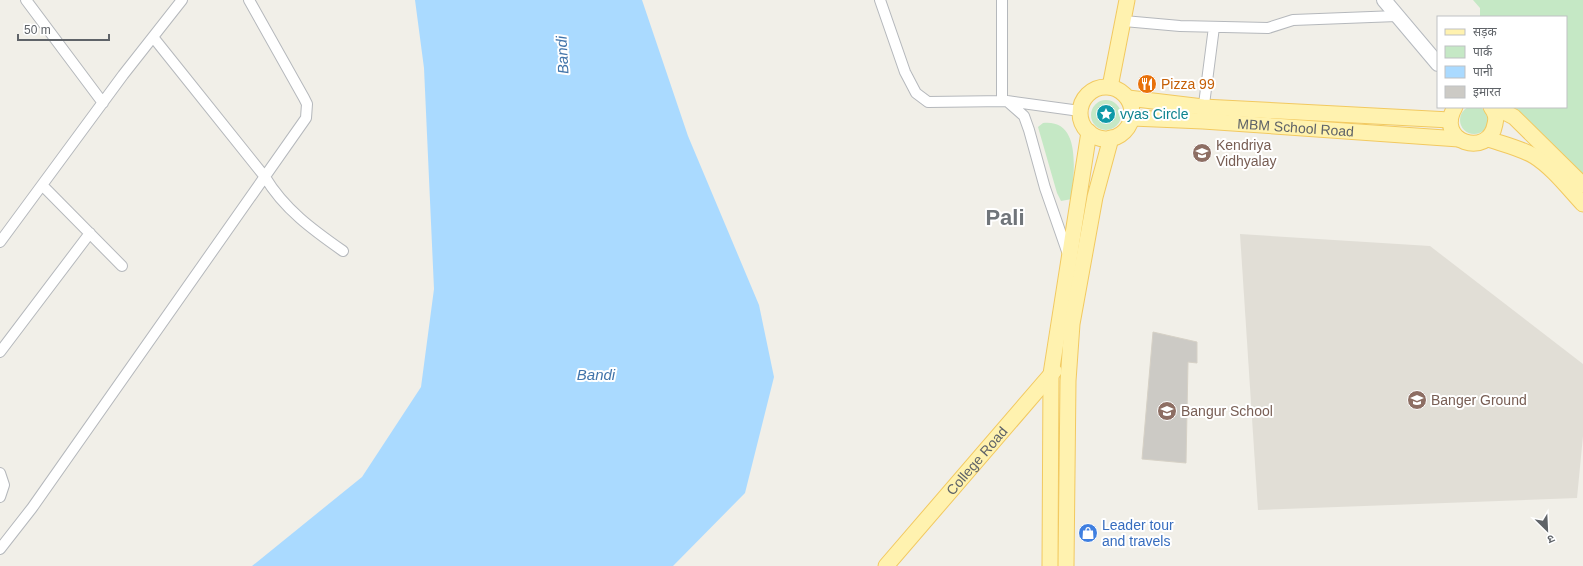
<svg xmlns="http://www.w3.org/2000/svg" width="1583" height="566" viewBox="0 0 1583 566" font-family="Arial,'Noto Sans Devanagari',sans-serif">
  <style>
    .education { fill: #e1ded6 }
    .green { fill: #c5e8c5 }
    .water { fill: #aadaff }
    .building { fill: #cccac5; stroke: #d6d1c6 }
    .lines { fill: none; stroke-linecap: round; stroke-linejoin: round }
    .street-casing { stroke: #b5b8bc; stroke-width: 12 }
    .secondary-casing { stroke: #b6babf; stroke-width: 16 }
    .primary-casing { stroke: #f2c960; stroke-width: 17 }
    .street { stroke: #fff; stroke-width: 10 }
    .secondary { stroke: #fff; stroke-width: 14 }
    .primary { stroke: #fff2af; stroke-width: 15 }
    .labels { text-anchor: middle; dominant-baseline: central; stroke-width: 4; stroke-linejoin: round; paint-order: stroke }
    .food-label { font-size: 14px; fill: #c56008; stroke: #fff; text-anchor: start }
    .culture-label { font-size: 14px; fill: #0d838f; stroke: #fff; text-anchor: start }
    .street-label { font-size: 14px; fill: #5f6368; stroke: #fff }
    .education-label { font-size: 14px; fill: #785e54; stroke: #fff; text-anchor: start }
    .shop-label { font-size: 14px; fill: #366cbe; stroke: #fff; text-anchor: start }
    .water-label { font-size: 15px; font-style: italic; fill: #4174aa; stroke: #fff }
    .town-label { font-size: 22px; font-weight: bold; fill: #70757a; stroke: #fff }
  </style>
  <rect width="100%" height="100%" fill="#f1efe8"/>
  <!-- education -->
  <path class="education" d="M1240,234L1430,246L1583,364V436L1577,498L1258,510Z"/>
  <!-- green -->
  <path class="green" d="M1473,0H1583V187L1501,107H1566V17H1480V8Z
    M1091 115a15 15 0 1 1 30 0a15 15 0 1 1-30 0Z
    M1460 120a14 14 0 1 1 28 0a14 14 0 1 1-28 0Z
    M1043,123C1083,119 1073,174 1072,199L1061,201L1057,193L1038,127Z"/>
  <!-- water -->
  <path class="water" d="M415,0H642L688,136L759,305L774,377L745,493L673,566H252L362,477L421,387L434,289L424,68Z"/>
  <!-- building -->
  <path class="building" d="M1153,332L1197,342V363L1188,362L1186,463L1142,459Z"/>
  <g class="lines">
    <defs>
      <path id="street" d="M26,0L103,103
        M880,0L905,72L916,93L928,102L1007,101L1080,111
        M1002,0V101
        M1124,21L1180,26L1268,28L1293,20L1397,16
        M153,37L265,177C284,209 313,230 343,251
        M1007,101L1024,116L1029,130L1045,188L1068,254
        M1203,112L1214,27
        M42,185L122,266
        M0,242L123,75L182,0
        M0,352L90,233
        M0,473L4,485L0,497
        M0,549L32,508L306,118L307,104L304,98L249,0"/>
      <path id="secondary" d="M1384,0L1438,64"/>
      <g id="primary">
        <path d="M1110,87L1127,0"/>
        <circle cx="1106" cy="113" r="26"/>
        <path d="M1128,98L1203,107L1450,120"/>
        <path d="M1455,107C1434,142 1489,159 1495,124C1497,118 1495,112 1491,107"/>
        <path d="M1495,107L1514,117L1583,185"/>
        <path id="s1" d="M1132,118L1203,121L1459,139"/>
        <path d="M1488,139C1503,144 1520,148 1534,156C1553,168 1568,188 1583,204"/>
        <path id="s2" d="M886,566L1054,371"/>
        <path d="M1050,566L1051,374L1089,132"/>
        <path d="M1066,566L1068,381L1072,324L1095,197L1111,138"/>
      </g>
    </defs>
    <!-- street casing -->
    <use href="#street" class="street-casing"/>
    <!-- secondary casing -->
    <use href="#secondary" class="secondary-casing"/>
    <!-- primary casing -->
    <use href="#primary" class="primary-casing"/>
    <!-- street -->
    <use href="#street" class="street"/>
    <!-- secondary -->
    <use href="#secondary" class="secondary"/>
    <!-- primary -->
    <use href="#primary" class="primary"/>
  </g>
  <!-- icons -->
  <defs>
    <symbol id="restaurant-disc" viewBox="-11 -11 22 22"><circle r="9.5" fill="#e8710a" stroke="#fff"/><path d="M-5-6h1v4h1v-4h1v4h1v-4h1v5L-1.5 .5V6h-2V.5L-5-1ZM5-6V6H3V1.5H1.5Q1.5-4 5-6Z" fill="#fff"/></symbol>
    <symbol id="sight-disc" viewBox="-11 -11 22 22"><circle r="9.5" fill="#0f9aa8" stroke="#fff"/><path d="M0-6L1.8-2.2L6-1.7L2.9 1.2L3.7 5.4L0 3.3L-3.7 5.4L-2.9 1.2L-6-1.7L-1.8-2.2Z" fill="#fff"/></symbol>
    <symbol id="school-disc" viewBox="-11 -11 22 22"><circle r="9.5" fill="#8d6e63" stroke="#fff"/><path d="M0-5L7-2L0 1L-7-2ZM-4 1L0 2.5L4 1V4Q0 6-4 4Z" fill="#fff"/></symbol>
    <symbol id="shop-disc" viewBox="-11 -11 22 22"><circle r="9.5" fill="#3f7fe0" stroke="#fff"/><path d="M-5-2.5h2.3a2.7 3.5 0 0 1 5.4 0H5L5.5 6h-11ZM-1.5-2.5h3a1.5 2.3 0 0 0-3 0Z" fill="#fff"/></symbol>
  </defs>
  <g fill-rule="evenodd">
    <use href="#restaurant-disc" x="1136" y="73" width="22" height="22"/>
    <use href="#sight-disc" x="1095" y="103" width="22" height="22"/>
    <use href="#school-disc" x="1191" y="142" width="22" height="22"/>
    <use href="#school-disc" x="1406" y="389" width="22" height="22"/>
    <use href="#school-disc" x="1156" y="400" width="22" height="22"/>
    <use href="#shop-disc" x="1077" y="522" width="22" height="22"/>
  </g>
  <g class="labels">
    <!-- food labels -->
    <g class="food-label">
      <text x="1161" y="84">Pizza 99</text>
    </g>
    <!-- culture labels -->
    <g class="culture-label">
      <text x="1120" y="114">vyas Circle</text>
    </g>
    <!-- street labels -->
    <g class="street-label">
      <text stroke="none"><textPath href="#s1" startOffset="164">MBM School Road</textPath></text>
      <text stroke="none"><textPath href="#s2" startOffset="139">College Road</textPath></text>
    </g>
    <!-- education labels -->
    <g class="education-label">
      <text x="1216" y="145">Kendriya<tspan x="1216" dy="16">Vidhyalay</tspan></text>
      <text x="1431" y="400">Banger Ground</text>
      <text x="1181" y="411">Bangur School</text>
    </g>
    <!-- shop labels -->
    <g class="shop-label">
      <text x="1102" y="525">Leader tour<tspan x="1102" dy="16">and travels</tspan></text>
    </g>
    <!-- water labels -->
    <g class="water-label">
      <text transform="translate(562 55) rotate(-93)">Bandi</text>
      <text x="596" y="374">Bandi</text>
    </g>
    <!-- town labels -->
    <g class="town-label">
      <text x="1005" y="217">Pali</text>
    </g>
  </g>
  <!-- legend -->
  <rect x="1437" y="16" width="130" height="92" fill="#ffffff" stroke="#bfc1c3"/>
  <rect x="1445" y="29" width="20" height="6" fill="#fff2af" stroke="#bfc1c3"/>
  <text x="1473" y="36" font-size="12" fill="#5f6368">सड़क</text>
  <rect x="1445" y="46" width="20" height="12" fill="#c5e8c5" stroke="#bfc1c3"/>
  <text x="1473" y="56" font-size="12" fill="#5f6368">पार्क</text>
  <rect x="1445" y="66" width="20" height="12" fill="#aadaff" stroke="#bfc1c3"/>
  <text x="1473" y="76" font-size="12" fill="#5f6368">पानी</text>
  <rect x="1445" y="86" width="20" height="12" fill="#cccac5" stroke="#bfc1c3"/>
  <text x="1473" y="96" font-size="12" fill="#5f6368">इमारत</text>
  <!-- north arrow -->
  <g transform="translate(1547 530) rotate(156)" stroke="#ffffff" stroke-width="3" paint-order="stroke">
  <path d="M0-3L7 15L0 10L-7 15Z" fill="#5f6368"/>
  <text y="-6" font-size="11" font-weight="bold" text-anchor="middle" fill="#5f6368">उ</text>
  </g>
  <!-- scale -->
  <path d="M18 34v6h91v-6" fill="none" stroke="#5f6368" stroke-width="2"/>
  <text x="24" y="34" font-size="12" fill="#5f6368" stroke="#ffffff" stroke-width="3" paint-order="stroke">50 m</text>
</svg>
